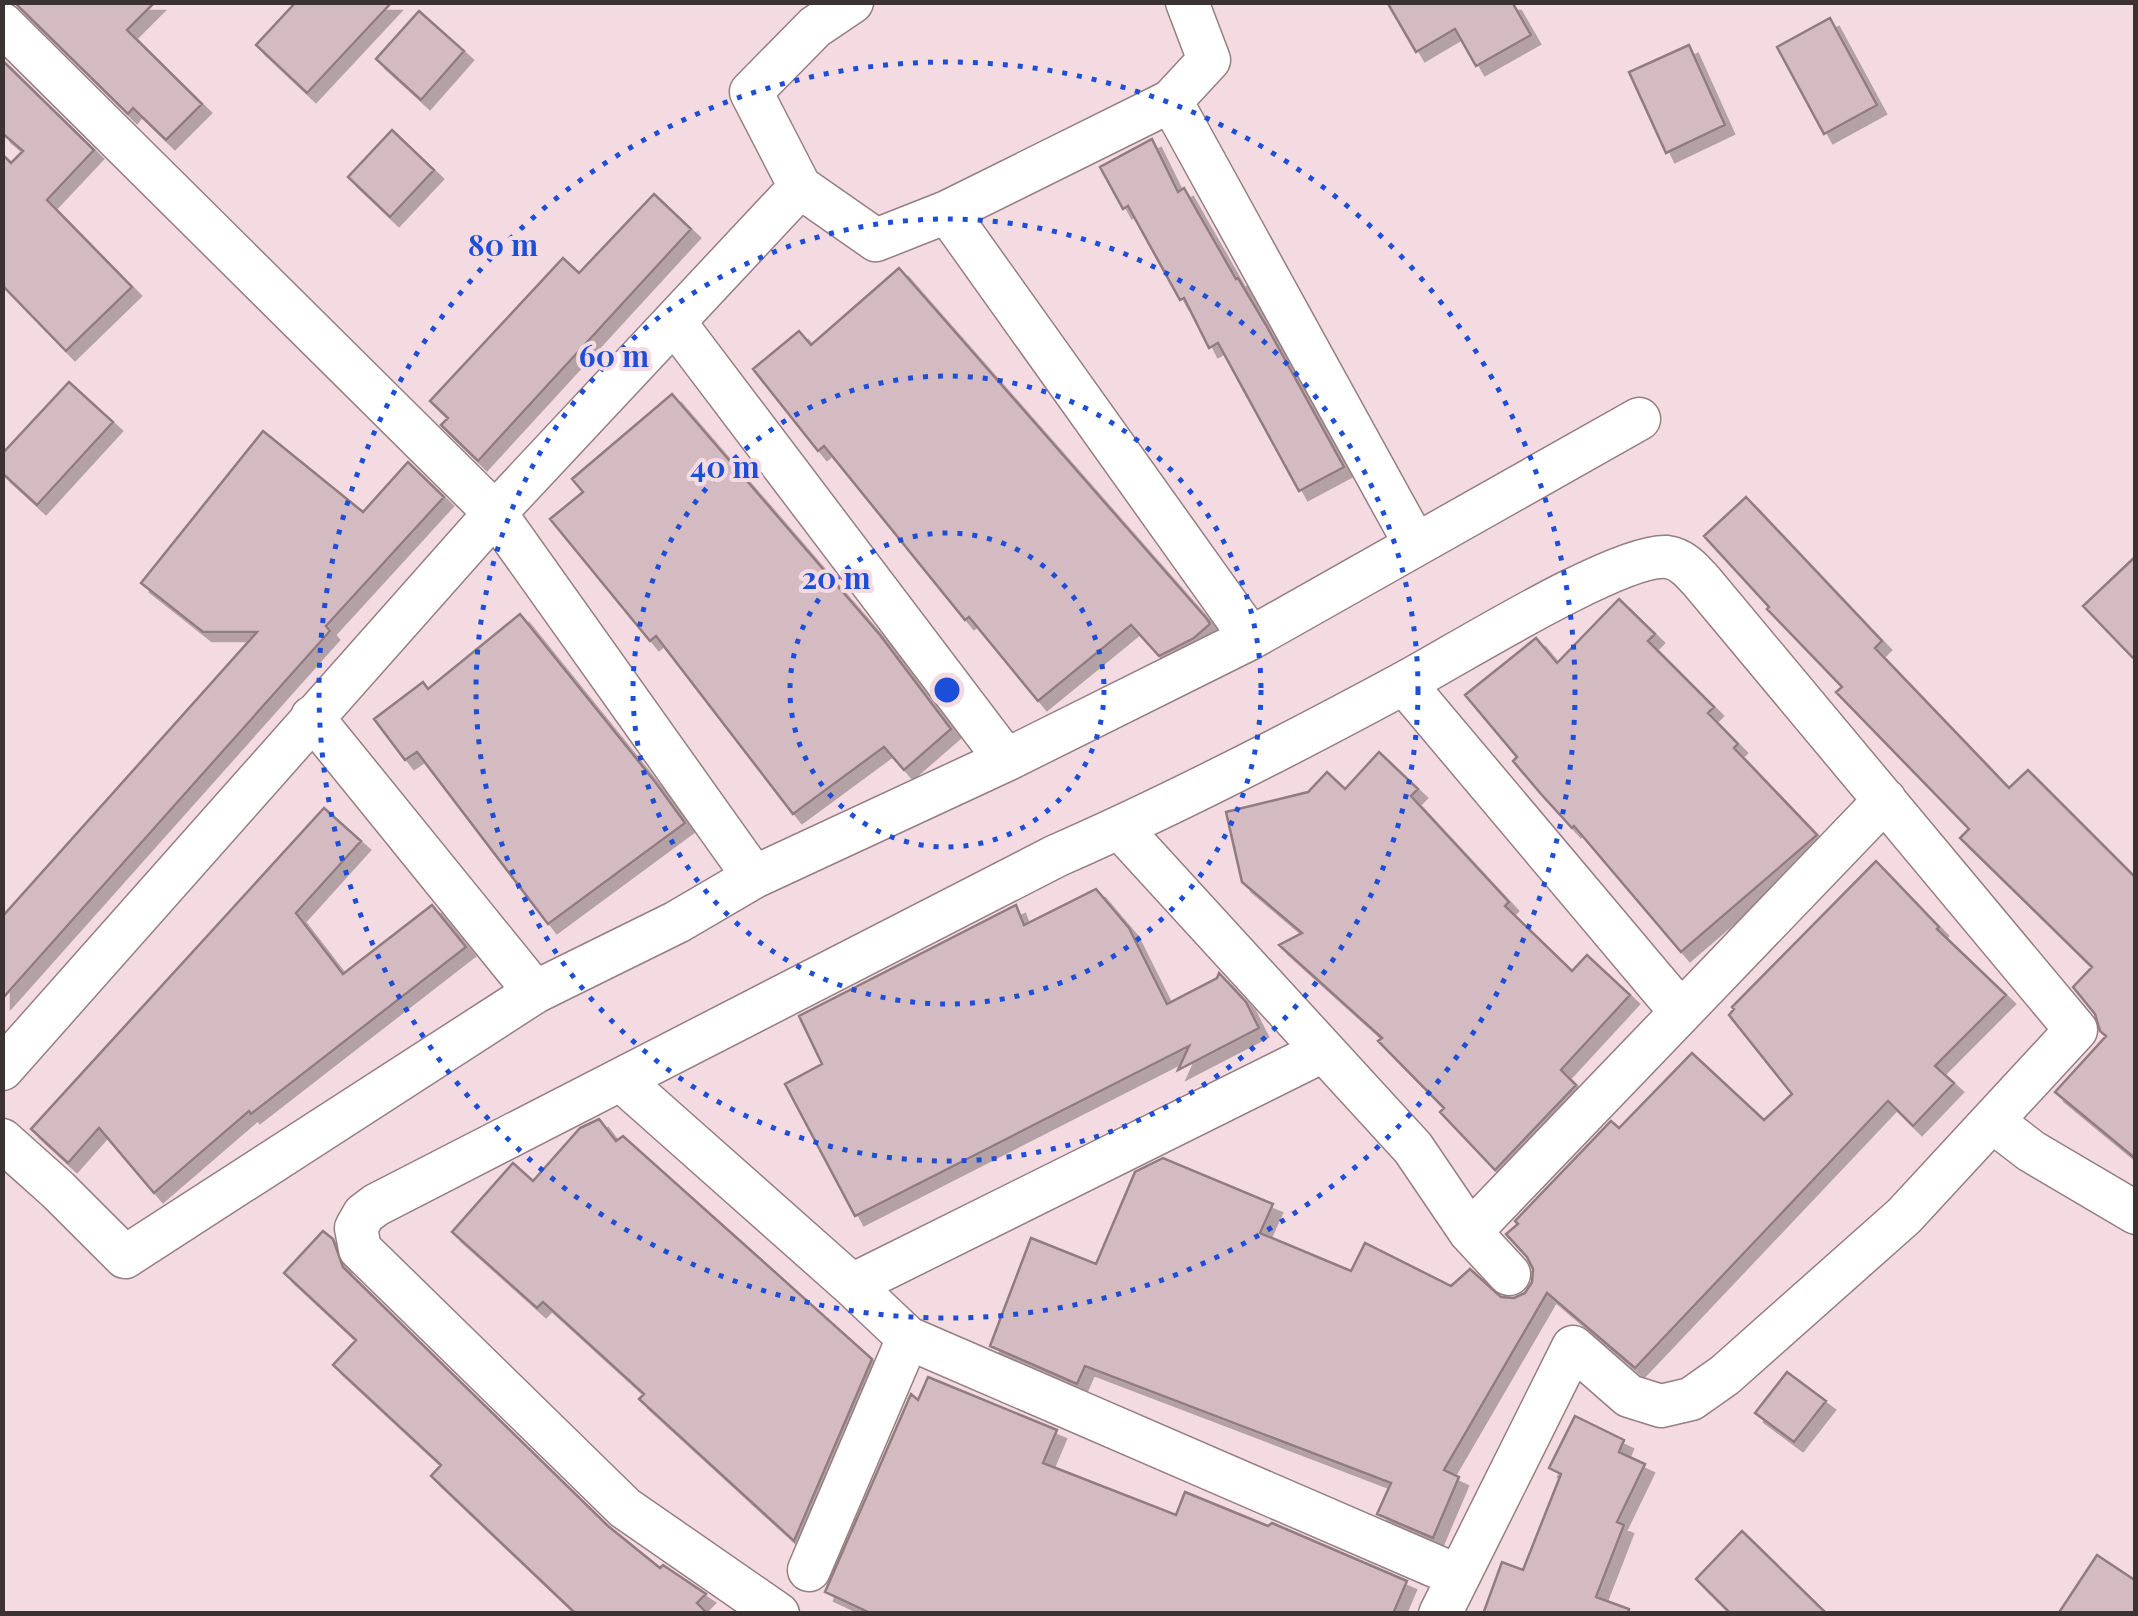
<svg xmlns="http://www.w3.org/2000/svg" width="2138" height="1616" viewBox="0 0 2138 1616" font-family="'Playfair Display',serif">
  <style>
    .building { fill: #d3bbc1; stroke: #917b80; stroke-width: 2.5; filter: url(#shadow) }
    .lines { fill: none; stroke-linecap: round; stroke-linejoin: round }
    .street-casing { stroke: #957e84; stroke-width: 45 }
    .street { stroke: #fff; stroke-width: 42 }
    .ring { fill: none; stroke: #1d4ed8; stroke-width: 5; stroke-dasharray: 5 10 }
    .centre { fill: #1d4ed8; stroke: #f4dbe1; stroke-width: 5 }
    .ring-label { font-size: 30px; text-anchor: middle; font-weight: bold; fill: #1d4ed8; stroke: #f4dbe1; stroke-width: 8; stroke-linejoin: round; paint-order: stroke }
  </style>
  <defs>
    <filter id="shadow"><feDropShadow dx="9" dy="9" stdDeviation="0" flood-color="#0004"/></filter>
  </defs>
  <rect width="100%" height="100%" fill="#f4dbe1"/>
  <!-- building -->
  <path class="building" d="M20,2H155L127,30L202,104L166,140L133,108L128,114L17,5Z
    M296,2H392L307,93L256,45Z
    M1387,2H1512L1531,35L1476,66L1455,29L1416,52Z
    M419,11L464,51L421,100L376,59Z
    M1830,18L1877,105L1824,134L1777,47Z
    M1689,45L1725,125L1666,153L1629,72Z
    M2,60L94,150L47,200L132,287L66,351L2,285V154L11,163L23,151L2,133Z
    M392,130L434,170L390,217L348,177Z
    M1152,139L1178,192L1184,188L1236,279L1238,278L1266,325L1344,467L1299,491L1218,343L1209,348L1184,298L1180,300L1128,206L1123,209L1100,167Z
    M654,194L691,229L478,461L441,425L448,418L430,401L563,258L579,273Z
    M899,268L1207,619L1210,624L1194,638L1159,656L1131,625L1038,701L969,617L965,620L824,446L818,451L753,369L799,331L811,345Z
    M69,382L113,422L37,505L2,473V454Z
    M672,394L880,635L951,729L904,770L884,747L793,814L656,636L650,641L550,519L583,492L572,479Z
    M263,431L363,512L408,462L444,497L326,626L330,631L2,999V917L257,632H203L141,583Z
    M1746,497L1882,641L1875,648L2009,788L2028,770L2136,878V1159L2055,1092L2106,1036L2100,1031L2095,1014L2073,987L2092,967L1960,838L1969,829L1836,692L1842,687L1767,609L1769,607L1704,536Z
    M2136,556V661L2083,606Z
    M1619,599L1655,634L1648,641L1714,707L1708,713L1738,744L1734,748L1817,835L1681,952L1574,826L1572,828L1541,794L1513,761L1517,757L1465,695L1536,638L1557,663Z
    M520,614L656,783L685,823L548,924L417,752L405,760L374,719L423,682L428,689Z
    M1379,752L1418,789L1411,796L1509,902L1505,906L1572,971L1587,955L1630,995L1561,1070L1576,1085L1495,1170L1440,1112L1444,1108L1378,1041L1382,1038L1279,945L1302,933L1242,882L1226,812L1308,792L1327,772L1345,789Z
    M324,808L361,841L296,913L343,974L432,905L466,947L251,1114L249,1111L154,1193L99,1128L68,1163L31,1129Z
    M1876,861L1939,927L1937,929L2006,995L1935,1066L1954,1083L1913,1126L1888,1101L1635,1368L1547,1293L1444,1470L1459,1477L1433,1538L1377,1514L1391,1483L1085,1366L1077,1384L990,1346L1031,1238L1096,1264L1135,1172L1163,1158L1273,1204L1260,1233L1351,1271L1365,1243L1451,1286L1470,1269L1501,1297L1514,1298L1525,1293L1532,1282L1533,1269L1527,1257L1506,1234L1518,1224L1515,1221L1611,1121L1619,1128L1692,1053L1764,1120L1792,1094L1729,1015L1734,1009L1732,1007Z
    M1096,889L1129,928L1167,1004L1217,978L1219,973L1246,1002L1259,1028L1178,1070L1189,1046L855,1216L785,1084L822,1064L799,1016L1016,905L1024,925Z
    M599,1119L616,1141L623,1136L872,1359L794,1541L639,1399L644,1394L543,1302L537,1308L452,1232L513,1163L533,1181L580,1128Z
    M323,1231L333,1239L343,1267L608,1526L660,1568L663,1565L706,1594L697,1603L708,1614H576L431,1476L441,1465L333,1365L356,1340L284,1273Z
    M1787,1372L1826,1401L1794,1442L1755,1413Z
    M928,1377L1057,1430L1043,1463L1176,1515L1185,1492L1268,1526L1272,1523L1407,1581L1393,1614H872L825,1592L911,1394L918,1400Z
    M1575,1416L1624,1440L1619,1452L1645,1464L1617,1522L1624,1525L1596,1597L1629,1609L1628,1614H1483L1502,1562L1523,1570L1561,1474L1549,1468Z
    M1742,1531L1827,1614H1731L1696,1579Z
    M2097,1555L2136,1581V1614H2058Z"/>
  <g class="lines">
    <defs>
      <path id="street" d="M2,24L495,513L754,877
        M1171,101L1415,544
        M800,187L751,92L815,27L852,2
        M947,212L1251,638
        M675,323L1006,760
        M1404,683L1681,1012
        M312,717L535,992
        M1120,828L1413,1148L1470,1232L1509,1274
        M2,1069L495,513L800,187L876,240L947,212L1171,101L1209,60L1187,2
        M621,1080L852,1285L908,1338L1458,1576
        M1992,1121L2031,1151L2136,1213
        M2,1140L58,1190L125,1257L535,992L677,922L754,877L1006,760L1251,638L1639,419
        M1470,1232L1885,800
        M852,1285L1323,1051
        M809,1570L908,1338
        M778,1614L625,1508L360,1249L356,1228L364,1214L376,1205L1056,856C1175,804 1291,744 1406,682C1455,656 1619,553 1667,557C1683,559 1693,572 1703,583L2076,1030L1904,1216L1725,1375L1691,1399L1661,1406L1629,1396L1573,1347L1440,1614"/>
    </defs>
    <!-- street casing -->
    <use href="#street" class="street-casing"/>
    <!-- street -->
    <use href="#street" class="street"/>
  </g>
  <!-- distance rings -->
  <g class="ring">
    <circle cx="947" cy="690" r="157"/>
    <circle cx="947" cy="690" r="314"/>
    <circle cx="947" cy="690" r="471"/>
    <circle cx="947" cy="690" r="628"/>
  </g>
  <circle cx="947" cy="690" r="15" class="centre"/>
  <g class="ring-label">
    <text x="503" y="256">80 m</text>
    <text x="614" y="367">60 m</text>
    <text x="725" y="478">40 m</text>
    <text x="836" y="589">20 m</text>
  </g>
  <!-- border -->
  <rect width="2138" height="1616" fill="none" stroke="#3b3234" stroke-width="10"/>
</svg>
